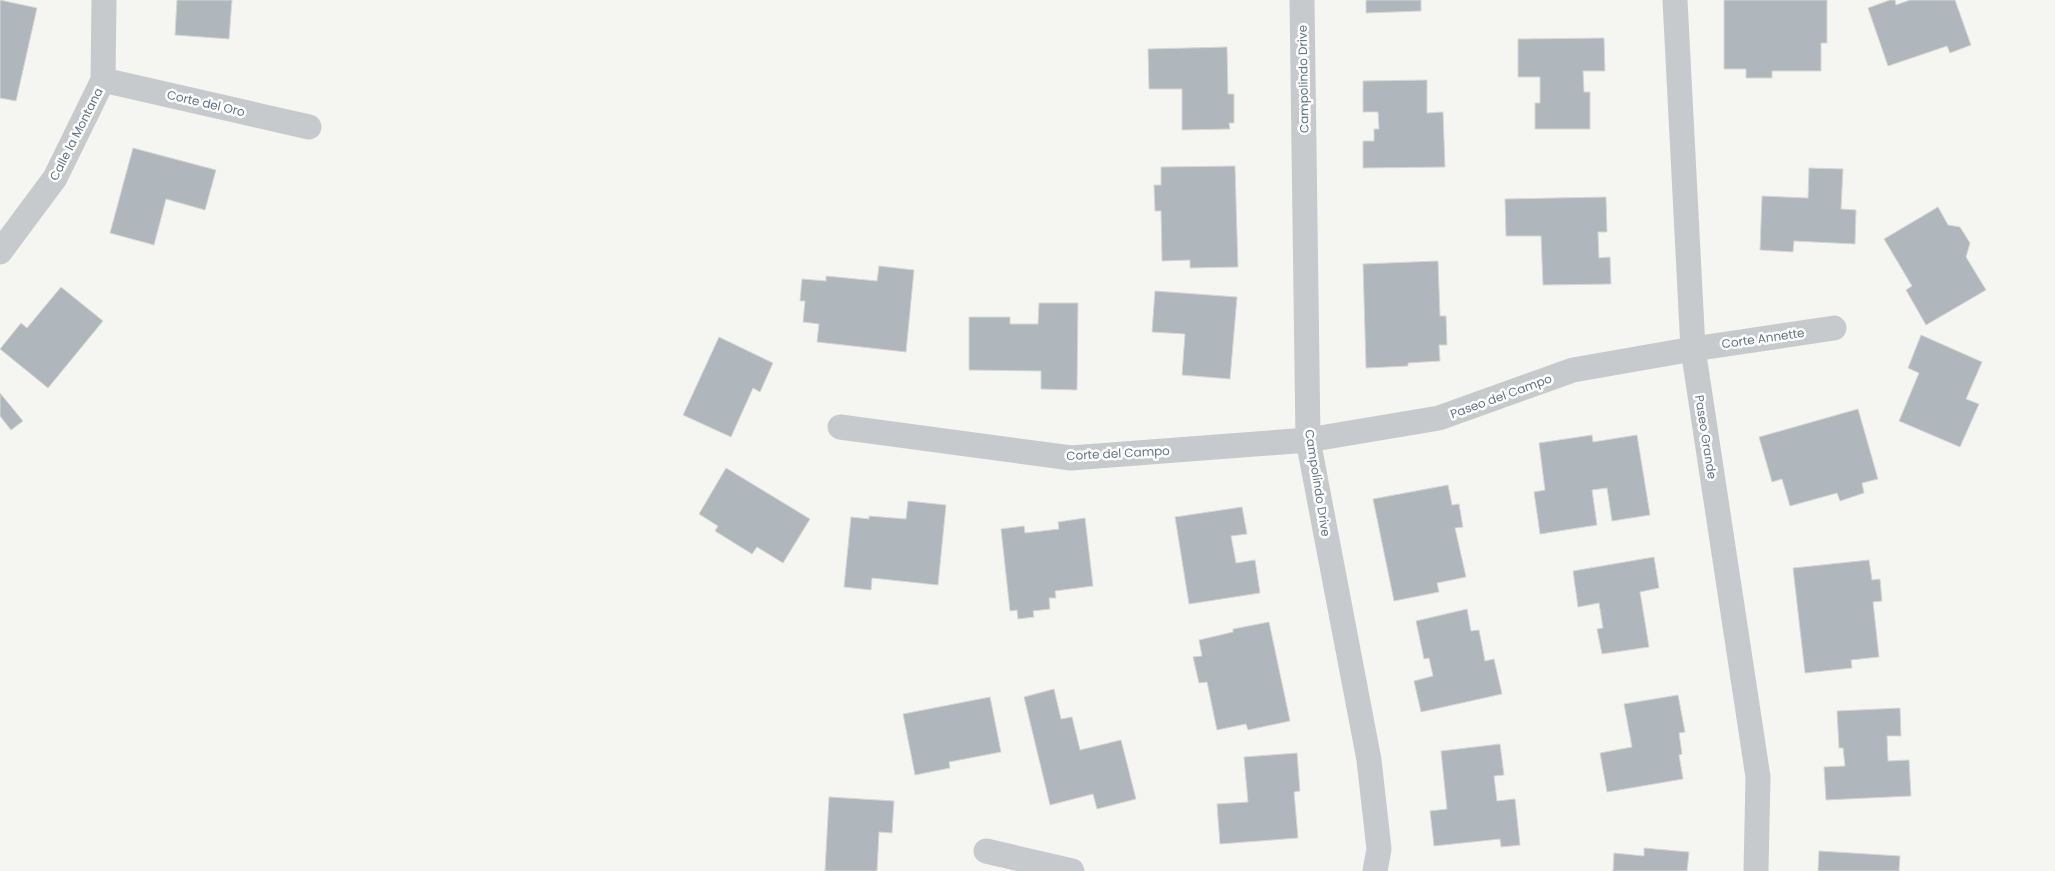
<svg xmlns="http://www.w3.org/2000/svg" width="2055" height="871" viewBox="0 0 2055 871" font-family="Poppins,sans-serif">
  <style>
    .building { fill: #afb7bc; stroke: #d7d7d4 }
    .lines { fill: none; stroke-linecap: round; stroke-linejoin: round }
    .street { stroke: #c7cacd; stroke-width: 25 }
    .labels { text-anchor: middle; dominant-baseline: central; stroke-width: 5; stroke-linejoin: round; paint-order: stroke }
    .street-label { font-size: 12px; fill: #627485; stroke: #fff }
  </style>
  <rect width="100%" height="100%" fill="#f5f6f1"/>
  <!-- building -->
  <path class="building" d="M0,0L37,8L16,101L0,98Z
    M177,0H232L229,39L175,35Z
    M1366,0H1421V11L1366,13Z
    M1724,0H1827V43H1821V71H1772V78H1746V69H1724Z
    M1890,0H1895L1896,5L1910,0H1955L1971,45L1950,53L1947,46L1888,66L1868,8Z
    M1604,38L1605,71H1583L1584,92H1590V129H1535V103H1540V77H1518V39Z
    M1227,47L1228,94H1234V123H1229L1230,129L1182,130V89H1149L1148,49Z
    M1427,80V113L1443,112L1445,167L1363,168V141H1374V129H1379L1378,112H1363V81Z
    M133,148L216,170L205,210L166,199L154,245L110,233Z
    M1235,166L1238,267L1190,268V260L1162,261L1161,211H1155L1154,185H1161V167Z
    M1809,168L1843,169L1841,209L1856,210L1855,244L1794,241L1793,252L1760,250L1762,196L1808,198Z
    M1606,197L1607,232H1598L1599,258L1610,257L1611,284L1543,285L1541,236H1506L1505,199Z
    M1938,207L1948,225L1960,227L1970,243L1966,257L1986,290L1926,325L1906,290L1912,286L1884,239Z
    M1438,261L1440,316H1446L1447,345H1439L1440,361L1408,363V366L1366,368L1363,264Z
    M879,266L914,270L906,352L817,342L819,324L803,322L805,301H800L802,279L826,281V276L877,281Z
    M61,287L103,321L48,388L0,349L21,323L27,328Z
    M1155,291L1237,297L1230,379L1182,375L1185,334L1152,332Z
    M1039,303H1078L1077,390L1041,389V371L969,370V317H1010V324H1038Z
    M1921,335L1982,362L1966,399L1979,404L1960,447L1899,421L1919,373L1908,368Z
    M719,337L773,363L760,392L753,388L731,437L683,415Z
    M0,393L23,421L11,430L0,416Z
    M1858,409L1878,479L1862,483L1864,493L1840,501L1837,493L1790,506L1782,479L1772,482L1759,437Z
    M1592,435L1593,442L1637,435L1650,515L1612,521L1607,488L1592,490L1597,525L1540,534L1534,492L1545,490L1539,443Z
    M726,468L810,519L783,563L757,547L752,554L715,531L718,526L699,514Z
    M1448,485L1452,505L1459,504L1463,527L1455,528L1466,577L1437,583L1439,592L1394,601L1373,499Z
    M908,501L946,505L938,585L872,578L871,590L844,587L851,517L869,519V516L906,519Z
    M1242,507L1247,534L1231,536L1236,563L1255,560L1260,593L1189,604L1175,517Z
    M1085,518L1093,586L1055,591L1056,598H1049L1050,609L1033,611L1034,617L1018,619L1017,610L1010,611L1001,529L1024,526L1025,533L1059,529L1058,522Z
    M1654,557L1659,588L1640,592L1649,647L1602,654L1597,629L1603,628L1599,603L1578,607L1573,571Z
    M1869,560L1872,580L1880,579L1882,601L1873,602L1879,657L1851,660L1852,668L1805,673L1793,568Z
    M1467,609L1471,631L1479,630L1485,661L1494,659L1502,694L1421,712L1414,681L1433,676L1429,658L1424,659L1416,621Z
    M1269,622L1290,721L1248,730L1246,724L1217,730L1207,682L1199,683L1193,657L1202,656L1199,640L1233,632V629Z
    M1054,689L1061,719L1072,717L1080,750L1121,740L1136,799L1097,809L1093,794L1050,805L1024,697Z
    M1678,695L1685,732L1679,733L1682,754L1679,755L1683,779L1607,792L1600,753L1632,747L1624,704Z
    M990,697L1001,752L949,762L950,768L915,775L903,714Z
    M1900,708L1901,736H1887L1888,761L1909,760L1911,796L1826,800L1824,767L1845,766L1843,748H1839L1837,711Z
    M1500,744L1504,775L1494,776L1497,801L1515,799L1520,845L1501,847L1500,839L1434,846L1430,811L1447,809L1441,751Z
    M1297,753L1300,791L1294,792L1298,838L1220,844L1217,804L1248,802L1244,757Z
    M829,797L894,801L892,833L879,832L877,871H825Z
    M1644,848L1689,852L1687,871H1613L1614,853L1644,856Z
    M1819,851L1900,856L1899,871H1818Z"/>
  <g class="lines">
    <!-- street -->
    <path class="street" d="M1302,0L1308,440L1369,760L1379,849L1375,871
      M1675,0L1693,349L1758,777L1756,871
      M103,80L309,127
      M0,252L55,178L103,80L104,0
      M840,427L1071,458L1308,440L1439,418L1573,370L1693,349L1834,328
      M986,851L1072,871"/>
  </g>
  <g class="labels">
    <!-- street labels -->
    <g class="street-label">
      <text transform="translate(1303 79) rotate(-91)">Campolindo Drive</text>
      <text transform="translate(206 103) rotate(13)">Corte del Oro</text>
      <text transform="translate(76 134) rotate(-63)">Calle la Montana</text>
      <text transform="translate(1763 338) rotate(-8)">Corte Annette</text>
      <text transform="translate(1501 396) rotate(-20)">Paseo del Campo</text>
      <text transform="translate(1706 437) rotate(81)">Paseo Grande</text>
      <text transform="translate(1118 453) rotate(-3)">Corte del Campo</text>
      <text transform="translate(1318 483) rotate(81)">Campolindo Drive</text>
    </g>
  </g>
</svg>
